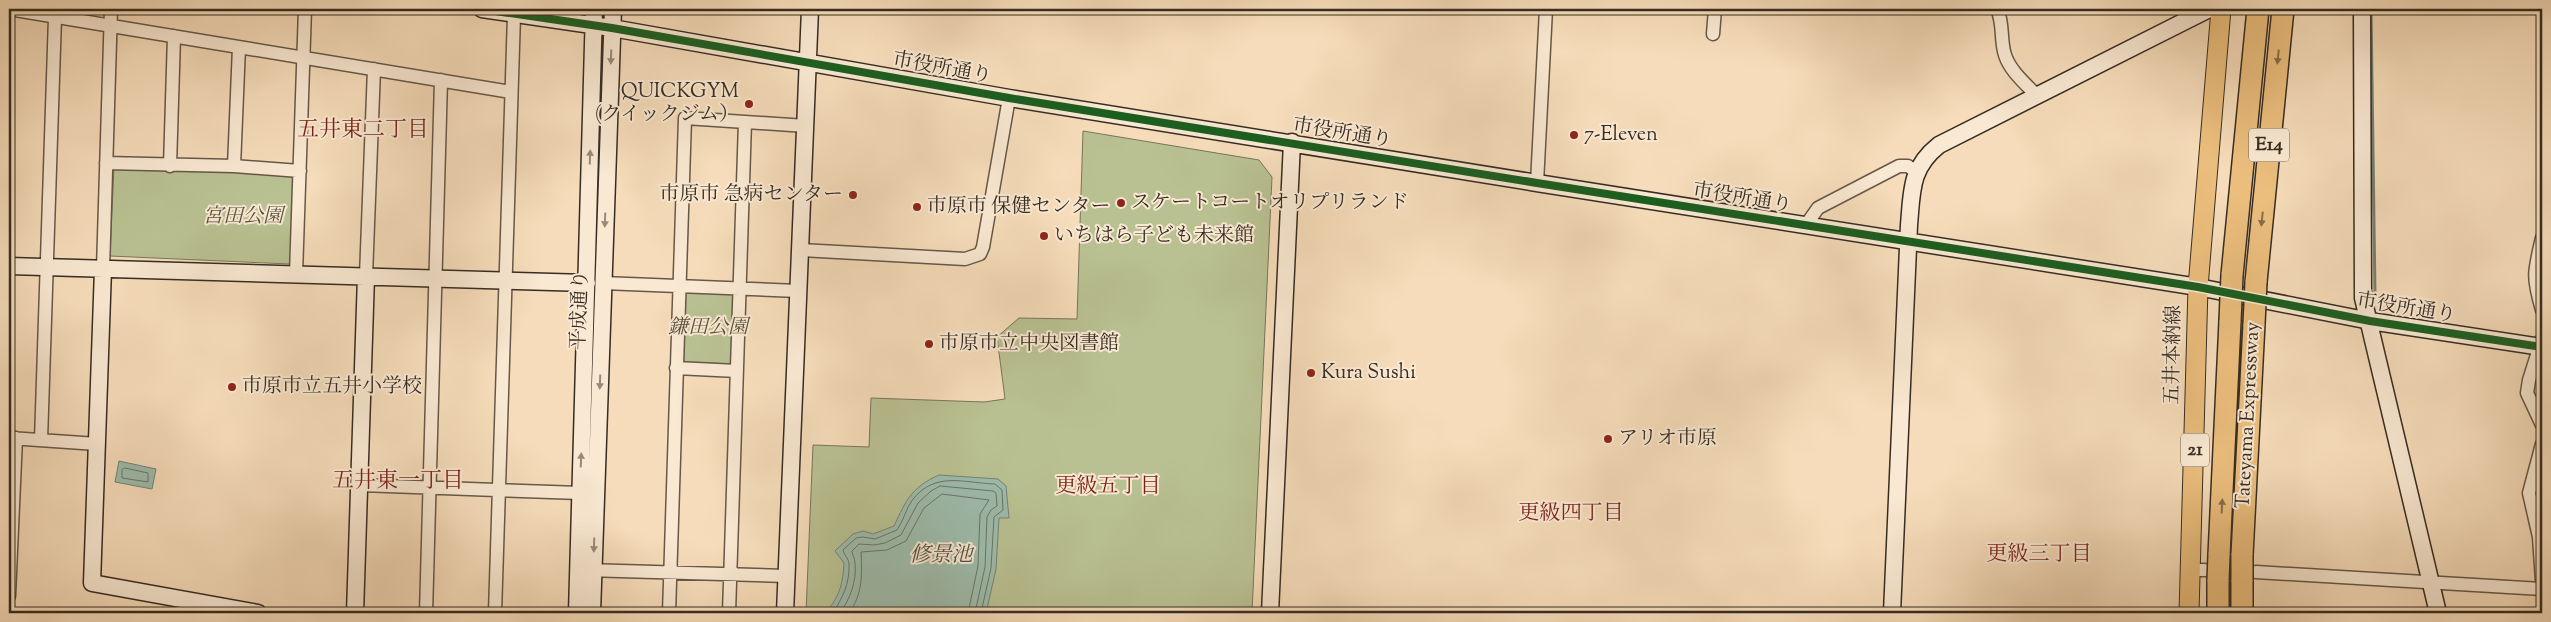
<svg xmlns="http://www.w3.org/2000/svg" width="2551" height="622" viewBox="0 0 2551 622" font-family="'Sorts Mill Goudy','Noto Serif JP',serif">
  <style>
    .green { fill: #b9c192; stroke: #78765a }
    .water { fill: #9dbcac; stroke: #748275 }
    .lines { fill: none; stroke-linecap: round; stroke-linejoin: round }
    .shore { stroke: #6a7467; stroke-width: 1 }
    .stream { stroke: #748275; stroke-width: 3 }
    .street-casing { stroke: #665848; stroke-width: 15 }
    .secondary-casing { stroke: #362c22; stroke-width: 19 }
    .primary-casing { stroke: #362c22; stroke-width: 21 }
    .highway-casing { stroke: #362c22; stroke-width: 24 }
    .street { stroke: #f9e8d2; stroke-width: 12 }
    .secondary { stroke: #f9e8d2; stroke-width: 16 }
    .primary { stroke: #ebbe7d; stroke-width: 19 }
    .highway { stroke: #ebbe7d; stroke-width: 21 }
    .highway-bridge-casing { stroke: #362c22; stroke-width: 24; stroke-linecap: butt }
    .highway-bridge { stroke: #ebbe7d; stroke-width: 21 }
    .cycleway-casing { stroke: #f9e8d2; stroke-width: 11 }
    .cycleway { stroke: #1b5e20; stroke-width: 8 }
    .oneway { fill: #988a7a }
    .oneway2 { fill: #876e4b }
    .poi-dot { fill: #8f2418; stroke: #f9e8d2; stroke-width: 2 }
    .labels { text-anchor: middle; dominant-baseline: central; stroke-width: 4; stroke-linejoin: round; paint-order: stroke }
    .shield { fill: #f9e8d2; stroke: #706457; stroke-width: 1 }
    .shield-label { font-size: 19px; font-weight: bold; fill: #362c22 }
    .street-label { font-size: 20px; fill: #362c22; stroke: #f9e8d2 }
    .poi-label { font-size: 20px; fill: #362c22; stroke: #f9e8d2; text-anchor: start }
    .park-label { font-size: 20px; font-style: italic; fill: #57513e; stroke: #f9e8d2 }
    .neighbourhood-label { font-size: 21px; fill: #7a1f14; stroke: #f9e8d2 }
    .water-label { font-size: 21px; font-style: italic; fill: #505044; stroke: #f9e8d2 }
    .quarter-label { font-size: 22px; fill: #7a1f14; stroke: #f9e8d2 }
  </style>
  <rect width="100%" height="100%" fill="#f6dcba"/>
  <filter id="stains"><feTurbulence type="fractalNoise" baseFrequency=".004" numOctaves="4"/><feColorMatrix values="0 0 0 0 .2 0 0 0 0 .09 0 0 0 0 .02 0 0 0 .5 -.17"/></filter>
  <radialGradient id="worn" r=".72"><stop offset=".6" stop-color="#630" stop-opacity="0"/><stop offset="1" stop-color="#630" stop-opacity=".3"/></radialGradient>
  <!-- green -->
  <path class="green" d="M1083,131L1259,160L1272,177L1252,613H806L813,445L869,447L871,398L984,402L1005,399L997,337L1019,318L1077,319Z
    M114,167L290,174L294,180L292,260L289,264L110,256Z
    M685,291L731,292L737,297L731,364L686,362L681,359Z"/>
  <!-- water -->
  <path class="water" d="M119,461L156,469L152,489L115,482Z
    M939,475L998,479L1006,486L1009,518H999L996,569L986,613H828L827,611C840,596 843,582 844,563L835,551L853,534L863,531L873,534L894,526C906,500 912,487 939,475Z"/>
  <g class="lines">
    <!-- shore -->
    <path class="shore" d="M125,468L148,473V482L122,478V470Z
      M833,613C842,598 850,584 849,564C849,559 844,555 843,550L856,538L863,537L875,539L897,530C904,520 906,508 913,499C936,471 964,483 995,484L1002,490L1003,510L994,517L991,568L981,613
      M840,613C850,599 857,581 855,563C855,558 852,555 852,551L859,544L874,545L885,543L901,535L918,503L931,491L940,486L993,491L996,493L997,506L991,510L987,517L985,567L975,613
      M849,613C863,594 862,574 861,552L887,550L906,541L924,508L942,494L989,500L980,514L978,566L968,613"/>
    <!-- stream -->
    <path class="stream" d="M2371,9L2375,294"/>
    <defs>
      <path id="street" d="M9,9L511,92
        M1997,9C2004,24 2000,40 2005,55C2010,71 2026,84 2037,96
        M1713,34L1715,9
        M106,163L234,166L300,171
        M170,166L174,36
        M234,166L239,47
        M1537,183L1546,9
        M1806,225L1818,208L1899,166H1908L1916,172
        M2542,238C2534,272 2532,276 2542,310
        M801,250L965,259L980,254L983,247L1009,98
        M103,269L111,9
        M296,274L305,9
        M366,276L374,69
        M603,283L798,291
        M2542,339L2529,380L2527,393L2542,425
        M676,368L737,371
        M10,438L97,444
        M41,440L55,17
        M2542,444L2529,493L2539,537L2542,581
        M360,485L580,493
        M586,570L786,576
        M2191,570H2205
        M2256,572L2542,589
        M9,596L16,438
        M426,613L441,80
        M495,613L514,15
        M669,613L685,118L806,126
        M729,613L745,122
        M2542,613V612"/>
      <path id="secondary" d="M482,9L612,28L1009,98L1537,183L2198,287L2370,321L2542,347
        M2362,9L2363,298L2438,613
        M9,266L587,283
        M103,269L92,583L258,613
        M355,613L366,276
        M577,613L594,9
        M592,613L613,9
        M785,613L810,9
        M1270,613L1292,142
        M1892,613L1909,225C1912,191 1910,168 1939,145L2209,9"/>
      <path id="primary" d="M2189,613L2198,287L2221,9"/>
      <path id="highway" d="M2232,275L2258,9
        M2256,282L2283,9
        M2219,555L2230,321
        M2242,555L2254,324
        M2218,613V580
        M2242,613V580"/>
    </defs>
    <!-- street casing -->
    <use href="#street" class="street-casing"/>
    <!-- secondary casing -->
    <use href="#secondary" class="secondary-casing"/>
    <!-- primary casing -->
    <use href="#primary" class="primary-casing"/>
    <!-- highway casing -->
    <use href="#highway" class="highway-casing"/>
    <!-- street -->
    <use href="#street" class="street"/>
    <!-- secondary -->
    <use href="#secondary" class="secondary"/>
    <!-- primary -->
    <use href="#primary" class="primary"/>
    <!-- highway -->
    <use href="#highway" class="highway"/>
    <defs>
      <path id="highway-bridge" d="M2230,321L2232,275
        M2254,324L2256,282
        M2242,555V580
        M2218,580L2219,555"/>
    </defs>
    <!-- highway-bridge casing -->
    <use href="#highway-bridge" class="highway-bridge-casing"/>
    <!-- highway-bridge -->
    <use href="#highway-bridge" class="highway-bridge"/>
    <defs>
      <path id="cycleway" d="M482,9L612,28L1009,98L1537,183L2198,287L2370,321L2542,347"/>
    </defs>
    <!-- cycleway casing -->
    <use href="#cycleway" class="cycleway-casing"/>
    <!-- cycleway -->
    <use href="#cycleway" class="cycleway"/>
  </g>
  <!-- one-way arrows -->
  <defs><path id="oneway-solid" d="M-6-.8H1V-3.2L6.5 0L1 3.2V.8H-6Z" transform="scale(1.25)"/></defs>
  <g class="oneway">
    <use href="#oneway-solid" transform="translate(611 57) rotate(92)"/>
    <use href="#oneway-solid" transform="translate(590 157) rotate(-88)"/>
    <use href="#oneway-solid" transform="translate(605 220) rotate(92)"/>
    <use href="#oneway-solid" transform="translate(600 382) rotate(92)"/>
    <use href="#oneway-solid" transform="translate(581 460) rotate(-88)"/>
    <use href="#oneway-solid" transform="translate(594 545) rotate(92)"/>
  </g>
  <g class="oneway2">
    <use href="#oneway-solid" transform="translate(2278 57) rotate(96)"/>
    <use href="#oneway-solid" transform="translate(2262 219) rotate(96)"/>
    <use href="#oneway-solid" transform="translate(2222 506) rotate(-87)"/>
  </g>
  <!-- markers -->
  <g class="poi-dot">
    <circle cx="749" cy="104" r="5"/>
    <circle cx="1574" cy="135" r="5"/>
    <circle cx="853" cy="195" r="5"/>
    <circle cx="1121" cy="203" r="5"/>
    <circle cx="917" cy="207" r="5"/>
    <circle cx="1044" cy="236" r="5"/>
    <circle cx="929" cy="344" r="5"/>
    <circle cx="1311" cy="373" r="5"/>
    <circle cx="232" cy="387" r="5"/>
    <circle cx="1608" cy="439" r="5"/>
  </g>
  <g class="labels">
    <!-- shield labels -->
    <g class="shield">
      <rect x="2249" y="128.5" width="40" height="33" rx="4"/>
      <rect x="2181" y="433.5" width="28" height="33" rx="4"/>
    </g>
    <g class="shield-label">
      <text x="2269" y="145">E14</text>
      <text x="2195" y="450">21</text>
    </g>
    <!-- street labels -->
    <g class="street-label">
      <text transform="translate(942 69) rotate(10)">市役所通り</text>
      <text transform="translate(1342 134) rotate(9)">市役所通り</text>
      <text transform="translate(1742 199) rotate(9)">市役所通り</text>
      <text transform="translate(2406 309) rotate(9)">市役所通り</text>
      <text transform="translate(581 310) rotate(-88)">平成通り</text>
      <text transform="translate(2174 355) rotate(-89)">五井本納線</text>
      <text transform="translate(2249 415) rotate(-87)">Tateyama Expressway</text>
    </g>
    <!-- poi labels -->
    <g class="poi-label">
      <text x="739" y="92" text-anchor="end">QUICKGYM<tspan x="739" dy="23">(クイックジム）</tspan></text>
      <text x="1584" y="135">7-Eleven</text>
      <text x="843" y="195" text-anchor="end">市原市 急病センター</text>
      <text x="1131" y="203">スケートコートオリプリランド</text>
      <text x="927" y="207">市原市 保健センター</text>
      <text x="1054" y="236">いちはら子ども未来館</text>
      <text x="939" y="344">市原市立中央図書館</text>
      <text x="1321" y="373">Kura Sushi</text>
      <text x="242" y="387">市原市立五井小学校</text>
      <text x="1618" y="439">アリオ市原</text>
    </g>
    <!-- park labels -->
    <g class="park-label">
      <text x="243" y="217">宮田公園</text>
      <text x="708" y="328">鎌田公園</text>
    </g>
    <!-- neighbourhood labels -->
    <g class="neighbourhood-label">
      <text x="1108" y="487">更級五丁目</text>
      <text x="1571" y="514">更級四丁目</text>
      <text x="2039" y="555">更級三丁目</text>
    </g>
    <!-- water labels -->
    <g class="water-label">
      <text x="941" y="556">修景池</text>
    </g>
    <!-- quarter labels -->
    <g class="quarter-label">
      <text x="363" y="131">五井東二丁目</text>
      <text x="398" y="482">五井東一丁目</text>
    </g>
  </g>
  <!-- margin -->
  <rect width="2551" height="622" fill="none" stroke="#f6dcba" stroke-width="30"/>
  <rect x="10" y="10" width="2531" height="602" fill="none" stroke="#362c22" stroke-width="2.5"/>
  <rect x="15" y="15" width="2521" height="592" fill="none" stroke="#362c22"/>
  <rect width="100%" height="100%" filter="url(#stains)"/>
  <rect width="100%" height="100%" fill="url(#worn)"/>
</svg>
